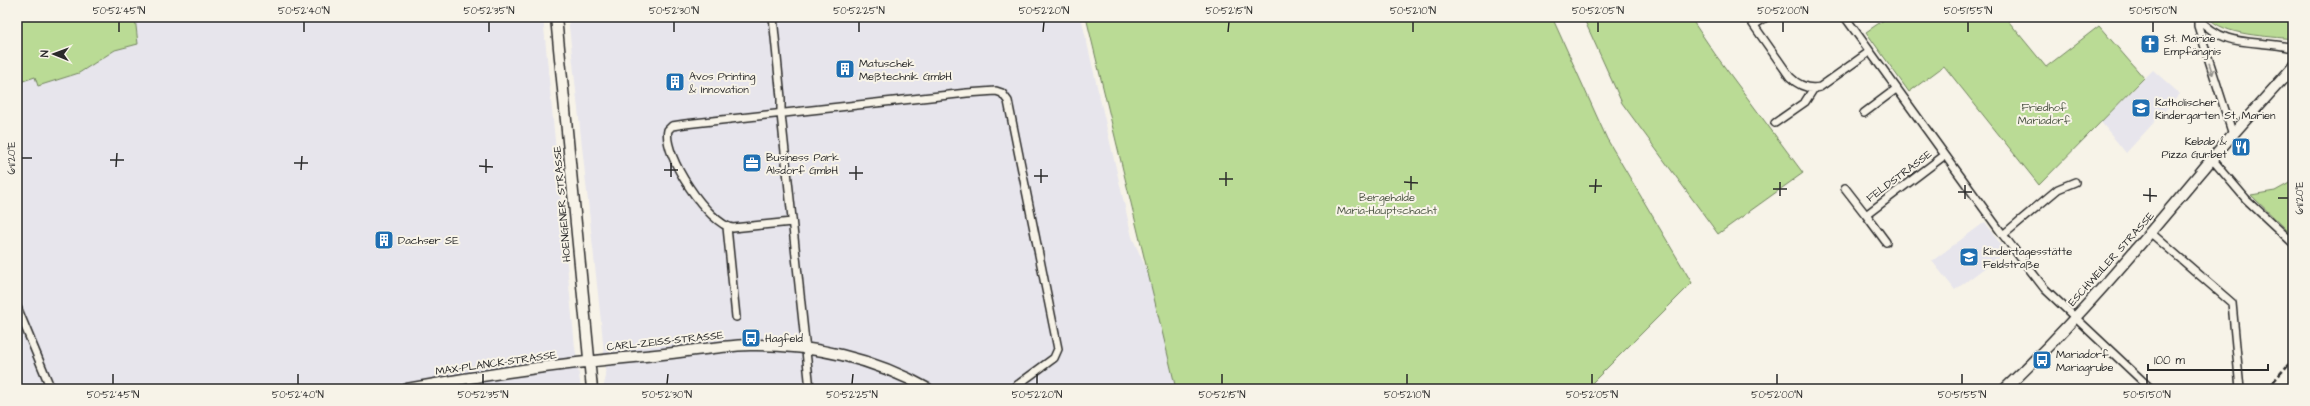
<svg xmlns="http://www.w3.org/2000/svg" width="2310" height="406" viewBox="0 0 2310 406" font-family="'Architects Daughter',sans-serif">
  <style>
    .built { fill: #e7e5ec }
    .green { fill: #badb95; stroke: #728360 }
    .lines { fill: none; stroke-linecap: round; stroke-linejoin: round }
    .street-casing { stroke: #2b2b2b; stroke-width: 10 }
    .secondary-casing { stroke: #2b2b2b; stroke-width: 13 }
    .street { stroke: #f7f3e8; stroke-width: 7 }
    .secondary { stroke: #f7f3e8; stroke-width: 10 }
    .rail { stroke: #2b2b2b; stroke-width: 2.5; stroke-dasharray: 6 3; stroke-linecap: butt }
    .oneway { stroke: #918f8a }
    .ticks { fill: none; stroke: #2b2b2b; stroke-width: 1.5 }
    .labels { text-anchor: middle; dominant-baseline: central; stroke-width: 4; stroke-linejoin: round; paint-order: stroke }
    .poi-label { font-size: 11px; fill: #2b2b2b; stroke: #f7f3e8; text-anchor: start }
    .park-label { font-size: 11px; fill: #4f5746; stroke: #f7f3e8 }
    .street-label { font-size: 11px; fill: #2b2b2b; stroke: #f7f3e8 }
    .neatline { fill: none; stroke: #2b2b2b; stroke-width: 1.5 }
    .ticks-label { font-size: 10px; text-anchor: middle; fill: #2b2b2b }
  </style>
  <rect width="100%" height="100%" fill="#f7f3e8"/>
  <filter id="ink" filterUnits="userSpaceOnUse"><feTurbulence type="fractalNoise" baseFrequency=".025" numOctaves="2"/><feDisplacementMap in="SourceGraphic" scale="8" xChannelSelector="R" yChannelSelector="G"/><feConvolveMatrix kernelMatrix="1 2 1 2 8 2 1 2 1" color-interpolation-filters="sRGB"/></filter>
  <g filter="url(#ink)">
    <!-- built -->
    <path class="built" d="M135,17H543L575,347L581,389H17V83L35,77L38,86L79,73L115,50L138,44Z
      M568,17H1081L1132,237L1155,288L1178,389H603L606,376L602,331Z
      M2153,70L2180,94L2126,153L2101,122Z
      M1985,222L2006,252L1955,290L1932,261Z"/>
    <!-- green -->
    <path class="green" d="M17,17H135L138,44L115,50L79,73L38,86L35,77L17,83Z
      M1086,17H1552L1607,139L1692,283L1586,389H1176Z
      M1583,17H1690L1715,54L1803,173L1718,234L1622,103Z
      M1888,17H2005L2046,67L2099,26L2144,78L2039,185L1944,66L1909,92L1866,32Z
      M2208,17H2293V39C2269,36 2223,36 2208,17Z
      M2293,181V236L2251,195L2275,191Z"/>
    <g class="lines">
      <defs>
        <path id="street" d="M773,17L781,98V114L810,389
          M1748,17L1790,77C1798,85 1807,90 1820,87L1869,52
          M1845,17L2003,235L2045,289L2151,389
          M2197,17C2227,51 2256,38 2293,48
          M2198,18V26L2233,135
          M1754,25L1766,17
          M1864,113L1896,89
          M1775,123L1805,102L1814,88
          M2212,159L2246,199L2293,243
          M1845,188L1866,215L1945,155
          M1866,215L1886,242
          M792,222L733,228C709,225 662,155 668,130L672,126L685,124L967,93L996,91L1002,93L1008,101L1058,349L1054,358L1012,389
          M727,227L736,317
          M2151,233L2232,303L2240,389
          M2003,235L2058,189L2075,182
          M17,307L51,389"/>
        <path id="secondary" d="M556,17L592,389
          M407,389C486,374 565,363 645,356C680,353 715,346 750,345C811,344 874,358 928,389
          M2005,389C2080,318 2145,239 2211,160C2237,128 2266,98 2293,67"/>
      </defs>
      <!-- street casing -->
      <use href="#street" class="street-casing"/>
      <!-- secondary casing -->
      <use href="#secondary" class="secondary-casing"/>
      <!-- street -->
      <use href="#street" class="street"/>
      <!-- secondary -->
      <use href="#secondary" class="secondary"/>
      <!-- rail -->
      <path class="rail" d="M2267,389L2293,359"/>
    </g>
    <!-- one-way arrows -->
    <defs><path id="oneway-shaft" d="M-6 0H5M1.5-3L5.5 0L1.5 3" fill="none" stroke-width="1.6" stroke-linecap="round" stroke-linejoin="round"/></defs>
    <use class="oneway" href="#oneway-shaft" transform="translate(2211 69) rotate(72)"/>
  </g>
  <!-- ticks -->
  <path class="ticks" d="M119,32V22M304,32V22M489,32V22M674,32V22M859,32V22M1043,32L1044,22M1228,32L1229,22M1413,32V22M1598,32V22M1783,32V22M1968,32V22M2153,32V22M22,158H32M110,160H124M294,163H308M479,166L493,167M116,167L117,153M301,170L302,156M664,170H678M486,173V159M849,173H863M1034,176H1048M671,177V163M1219,179H1233M856,180V166M1404,182L1418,183M1041,183V169M1226,186V172M1589,186H1602M1773,189H1787M1411,190V176M1958,192H1972M1595,193L1596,179M2143,195L2157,196M1780,196V182M2278,198H2288M1965,199V185M2150,202V188M113,384V374M298,384V374M483,384V374M667,384L668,374M852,384L853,374M1037,384V374M1222,384V374M1407,384V374M1592,384V374M1777,384V374M1962,384V374M2147,384V374"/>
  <!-- icons -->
  <defs>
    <symbol id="church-square" viewBox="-11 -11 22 22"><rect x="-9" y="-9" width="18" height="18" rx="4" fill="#1f6fb2" stroke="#f7f3e8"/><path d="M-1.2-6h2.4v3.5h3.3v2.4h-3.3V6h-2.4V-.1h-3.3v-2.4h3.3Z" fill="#fff"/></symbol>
    <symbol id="building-square" viewBox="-11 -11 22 22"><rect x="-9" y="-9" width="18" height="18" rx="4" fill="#1f6fb2" stroke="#f7f3e8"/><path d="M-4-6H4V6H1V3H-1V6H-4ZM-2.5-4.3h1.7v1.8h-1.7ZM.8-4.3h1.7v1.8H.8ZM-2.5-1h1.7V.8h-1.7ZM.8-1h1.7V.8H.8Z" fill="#fff"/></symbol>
    <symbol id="school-square" viewBox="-11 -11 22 22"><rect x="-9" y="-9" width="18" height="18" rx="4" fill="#1f6fb2" stroke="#f7f3e8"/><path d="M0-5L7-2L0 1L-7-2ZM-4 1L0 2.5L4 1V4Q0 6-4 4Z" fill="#fff"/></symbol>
    <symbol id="restaurant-square" viewBox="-11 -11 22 22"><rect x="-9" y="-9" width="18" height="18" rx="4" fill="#1f6fb2" stroke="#f7f3e8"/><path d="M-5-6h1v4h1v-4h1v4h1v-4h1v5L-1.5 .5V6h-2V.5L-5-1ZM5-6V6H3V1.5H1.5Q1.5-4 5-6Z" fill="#fff"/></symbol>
    <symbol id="office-square" viewBox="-11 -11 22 22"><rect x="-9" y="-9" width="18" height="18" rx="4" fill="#1f6fb2" stroke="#f7f3e8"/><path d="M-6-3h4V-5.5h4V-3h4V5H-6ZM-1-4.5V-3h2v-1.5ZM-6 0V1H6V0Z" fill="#fff"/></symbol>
    <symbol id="bus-square" viewBox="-11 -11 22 22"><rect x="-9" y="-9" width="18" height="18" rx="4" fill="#1f6fb2" stroke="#f7f3e8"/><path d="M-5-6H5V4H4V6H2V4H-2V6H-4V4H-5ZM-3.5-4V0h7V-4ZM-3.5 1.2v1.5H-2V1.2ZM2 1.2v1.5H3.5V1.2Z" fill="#fff"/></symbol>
  </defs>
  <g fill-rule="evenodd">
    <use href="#church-square" x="2139" y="33" width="22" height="22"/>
    <use href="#building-square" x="834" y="58" width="22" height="22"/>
    <use href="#building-square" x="664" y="71" width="22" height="22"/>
    <use href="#school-square" x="2130" y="97" width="22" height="22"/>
    <use href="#restaurant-square" x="2230" y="136" width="22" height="22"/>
    <use href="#office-square" x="741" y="152" width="22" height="22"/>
    <use href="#building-square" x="373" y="229" width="22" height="22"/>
    <use href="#school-square" x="1958" y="246" width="22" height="22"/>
    <use href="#bus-square" x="740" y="327" width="22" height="22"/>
    <use href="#bus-square" x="2031" y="349" width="22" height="22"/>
  </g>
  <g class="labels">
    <!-- poi labels -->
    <g class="poi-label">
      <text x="2164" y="38">St. Mariae<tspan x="2164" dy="13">Empfängnis</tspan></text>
      <text x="859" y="63">Matuschek<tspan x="859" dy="13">Meßtechnik GmbH</tspan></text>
      <text x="689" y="76">Avos Printing<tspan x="689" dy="13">&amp; Innovation</tspan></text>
      <text x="2155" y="102">Katholischer<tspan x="2155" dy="13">Kindergarten St. Marien</tspan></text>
      <text x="2227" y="141" text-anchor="end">Kebab &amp;<tspan x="2227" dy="13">Pizza Gurbet</tspan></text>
      <text x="766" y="157">Business Park<tspan x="766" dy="13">Alsdorf GmbH</tspan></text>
      <text x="398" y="240">Dachser SE</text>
      <text x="1983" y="251">Kindertagesstätte<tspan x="1983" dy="13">Feldstraße</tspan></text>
      <text x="765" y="338">Hagfeld</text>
      <text x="2056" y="354">Mariadorf<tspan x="2056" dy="13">Mariagrube</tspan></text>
    </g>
    <!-- park labels -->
    <g class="park-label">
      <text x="2044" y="107">Friedhof<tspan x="2044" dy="13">Mariadorf</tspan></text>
      <text x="1387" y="197">Bergehalde<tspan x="1387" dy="13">Maria-Hauptschacht</tspan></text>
    </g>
    <!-- street labels -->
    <g class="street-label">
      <text transform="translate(1899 176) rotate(-37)">FELDSTRASSE</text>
      <text transform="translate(562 204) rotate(-95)">HOENGENER STRASSE</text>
      <text transform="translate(2111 259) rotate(-48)">ESCHWEILER STRASSE</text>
      <text transform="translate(665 341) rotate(-6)">CARL-ZEISS-STRASSE</text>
      <text transform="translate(496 363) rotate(-8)">MAX-PLANCK-STRASSE</text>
    </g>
  </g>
  <!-- margin -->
  <rect width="2310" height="406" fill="none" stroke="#f7f3e8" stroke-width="44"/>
  <!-- north arrow -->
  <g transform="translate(54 54) rotate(271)" stroke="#f7f3e8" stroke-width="3" paint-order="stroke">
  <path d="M0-3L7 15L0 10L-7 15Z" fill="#2b2b2b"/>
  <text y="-6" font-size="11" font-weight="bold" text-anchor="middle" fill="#2b2b2b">N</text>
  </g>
  <!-- scale -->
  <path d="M2148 364v6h120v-6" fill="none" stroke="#2b2b2b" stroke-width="2"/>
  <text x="2154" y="364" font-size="12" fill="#2b2b2b" stroke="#f7f3e8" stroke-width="3" paint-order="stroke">100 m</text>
  <rect x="22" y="22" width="2266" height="362" class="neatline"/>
  <g class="ticks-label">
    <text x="119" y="14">50°52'45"N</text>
    <text x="304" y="14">50°52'40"N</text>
    <text x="489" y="14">50°52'35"N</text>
    <text x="674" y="14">50°52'30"N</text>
    <text x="859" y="14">50°52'25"N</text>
    <text x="1044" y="14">50°52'20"N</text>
    <text x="1229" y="14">50°52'15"N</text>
    <text x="1413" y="14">50°52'10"N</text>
    <text x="1598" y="14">50°52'05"N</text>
    <text x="1783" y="14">50°52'00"N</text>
    <text x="1968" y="14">50°51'55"N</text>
    <text x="2153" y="14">50°51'50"N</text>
    <text transform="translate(11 158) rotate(-90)" y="4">6°11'20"E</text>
    <text transform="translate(2299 198) rotate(-90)" y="4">6°11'20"E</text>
    <text x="113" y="398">50°52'45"N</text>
    <text x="298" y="398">50°52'40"N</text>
    <text x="483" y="398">50°52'35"N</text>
    <text x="667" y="398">50°52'30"N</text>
    <text x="852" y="398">50°52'25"N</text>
    <text x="1037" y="398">50°52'20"N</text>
    <text x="1222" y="398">50°52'15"N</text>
    <text x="1407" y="398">50°52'10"N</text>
    <text x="1592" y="398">50°52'05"N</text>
    <text x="1777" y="398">50°52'00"N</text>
    <text x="1962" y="398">50°51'55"N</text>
    <text x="2147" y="398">50°51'50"N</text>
  </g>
</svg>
